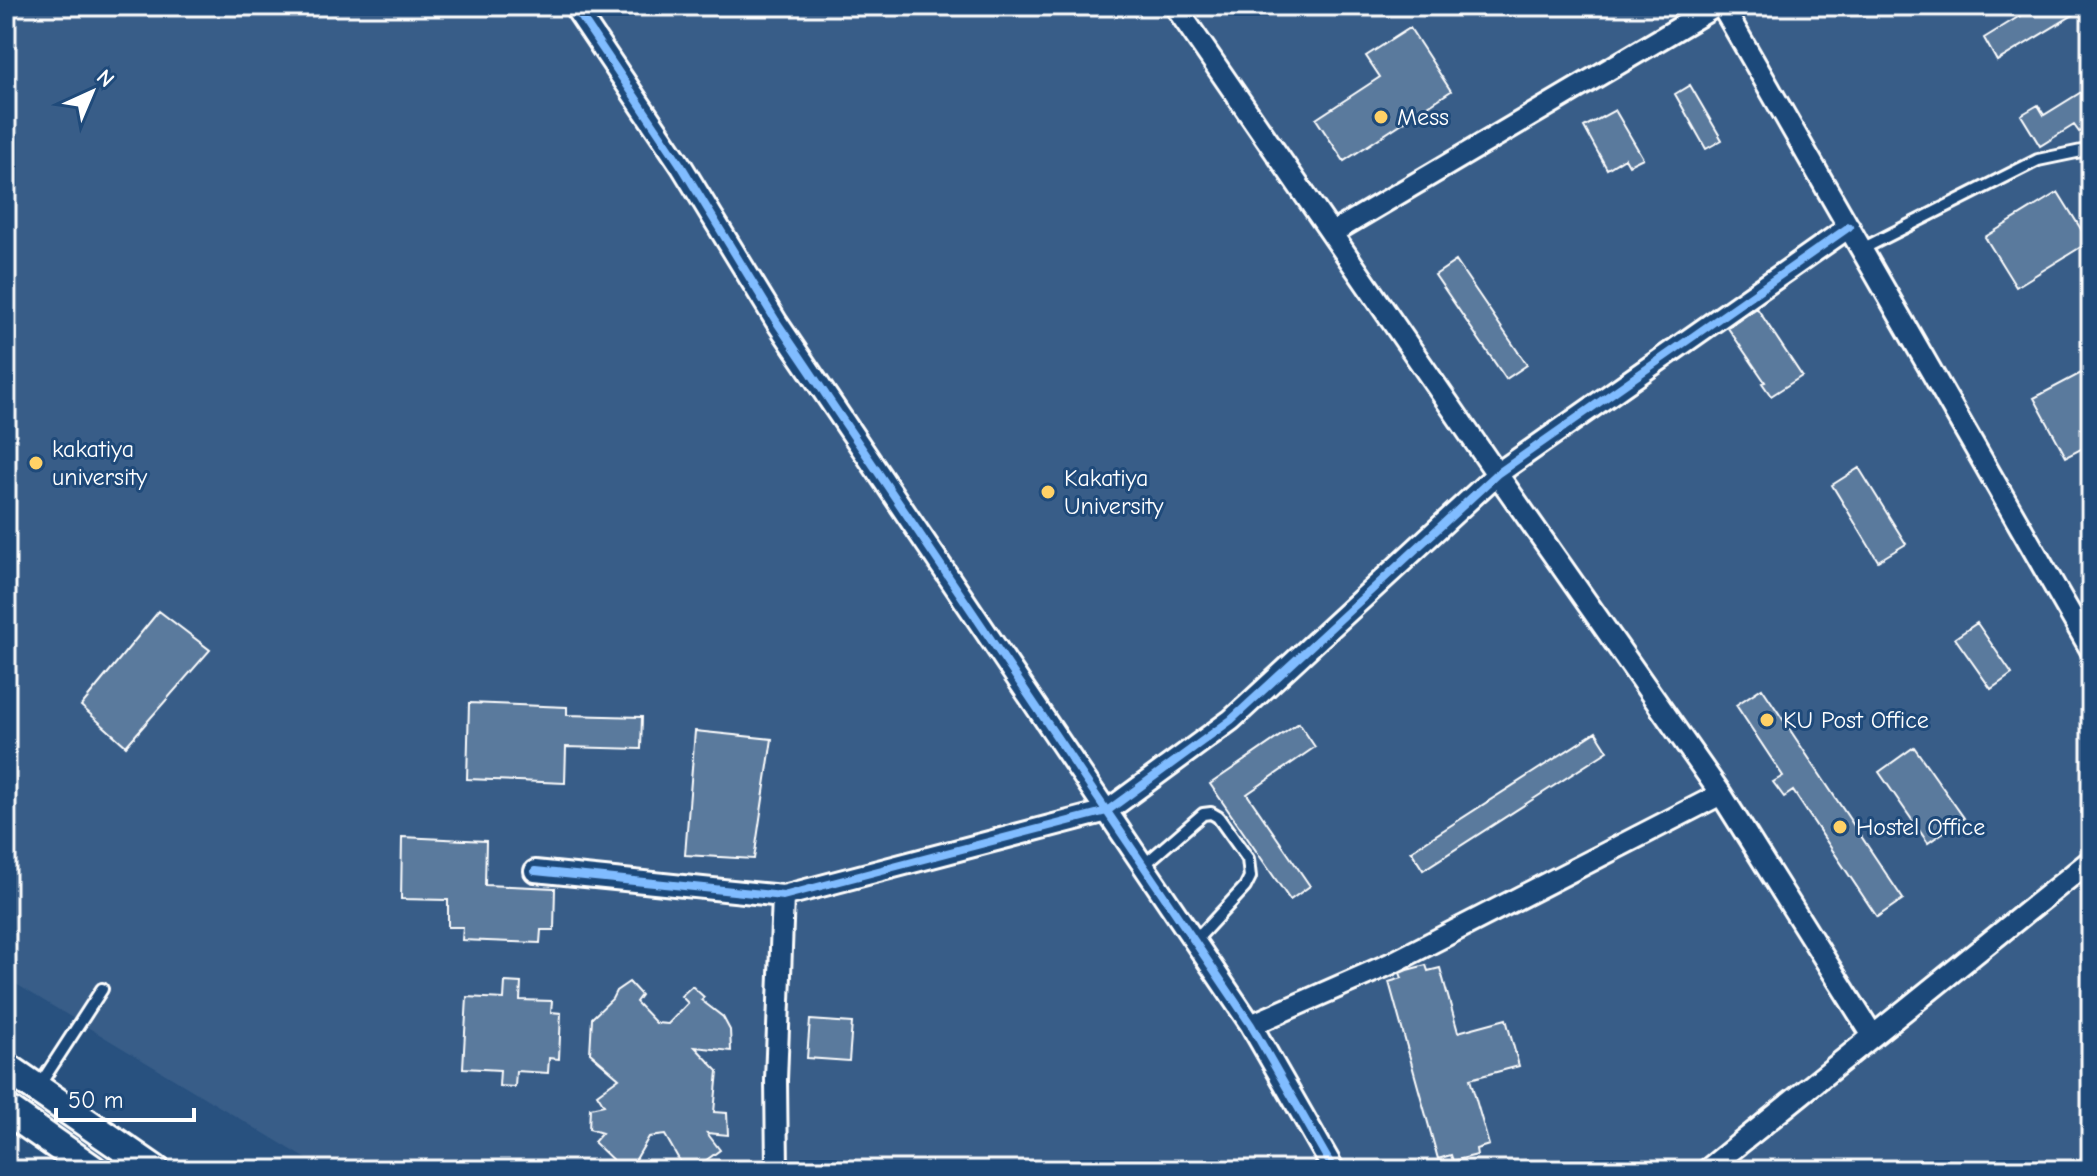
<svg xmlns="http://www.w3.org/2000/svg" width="2097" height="1176" viewBox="0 0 2097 1176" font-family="'Comic Neue',sans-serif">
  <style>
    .built { fill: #375d88 }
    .building { fill: #5a7a9d; stroke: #fff; stroke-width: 2 }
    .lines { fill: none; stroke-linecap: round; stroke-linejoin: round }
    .lane-casing { stroke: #fff; stroke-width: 16 }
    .street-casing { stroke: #fff; stroke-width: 26 }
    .secondary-casing { stroke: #fff; stroke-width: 34 }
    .lane { stroke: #1f4a7a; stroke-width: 10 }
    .street { stroke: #1f4a7a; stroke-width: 20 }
    .secondary { stroke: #1f4a7a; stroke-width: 28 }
    .cycleway-casing { stroke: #1f4a7a; stroke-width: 13 }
    .cycleway { stroke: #80bcff; stroke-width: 8 }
    .poi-dot { fill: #ffd166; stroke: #1f4a7a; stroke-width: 3 }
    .labels { text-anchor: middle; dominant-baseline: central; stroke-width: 6; stroke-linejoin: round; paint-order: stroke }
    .poi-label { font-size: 24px; fill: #fff; stroke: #1f4a7a; text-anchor: start }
  </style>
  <rect width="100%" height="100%" fill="#28517f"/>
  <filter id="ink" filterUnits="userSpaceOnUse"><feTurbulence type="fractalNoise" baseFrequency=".0125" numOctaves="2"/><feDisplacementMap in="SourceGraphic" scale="16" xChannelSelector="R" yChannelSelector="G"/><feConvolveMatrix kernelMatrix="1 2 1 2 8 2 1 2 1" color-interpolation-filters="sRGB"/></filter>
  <g filter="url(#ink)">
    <!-- built -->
    <path class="built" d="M6,6H2091V1170H325L6,978Z"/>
    <!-- building -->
    <path class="building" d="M2036,6H2088L1997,61L1984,38Z
      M1410,28L1451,91L1344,161L1316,119L1380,77L1366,56Z
      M1690,85L1722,140L1706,149L1675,94Z
      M2091,86V125L2079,132L2074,125L2040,146L2021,115L2038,105L2044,115Z
      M1615,110L1643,158L1629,165L1625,158L1607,169L1584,127Z
      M2058,192L2089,242L2016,287L1985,237Z
      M1456,261L1527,365L1506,379L1435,275Z
      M1757,308L1802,376L1771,396L1762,383L1765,382L1728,328Z
      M2083,372L2091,387V444L2066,457L2034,398Z
      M1859,468L1906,544L1878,561L1832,485Z
      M159,611L210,650L126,746L81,706Z
      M1977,623L2012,674L1991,689L1955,638Z
      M1762,688L1903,899L1877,917L1793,791L1784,797L1773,782L1783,776L1736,705Z
      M469,703L567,707V715L642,717L641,749L566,747L565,783L467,779Z
      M1299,723L1315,747L1247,794L1310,886L1290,900L1210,784Z
      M695,731L772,739L754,859L685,855Z
      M1596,732L1608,751L1423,870L1411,851Z
      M1914,747L1964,818L1928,843L1879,772Z
      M402,837L486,841L485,885L555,888L554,930H541L540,943L462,940L463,927H448V900L401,899Z
      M1426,965L1428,971L1440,968L1458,1032L1506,1019L1519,1066L1470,1079L1489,1145L1476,1149L1477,1155L1453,1161L1451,1155L1438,1159L1389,982L1402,978L1400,973L1407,970Z
      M505,982L521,983L520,1000L552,1001L551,1012L561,1013L559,1059L549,1058L548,1073L516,1071L515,1087L499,1086L500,1070L463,1068L467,997L504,999Z
      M629,982L641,995L636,1002L656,1023L668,1024L688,1003L681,996L692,986L704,997L701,1000L723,1017L730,1030L731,1051L695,1047L718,1071L714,1112L727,1113L728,1135L707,1133L720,1150L693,1170H685L665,1135L649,1137L635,1161L623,1170L594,1142L602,1133L589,1129L590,1108L604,1105L597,1094L619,1078L590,1053L592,1018L612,999L616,991Z
      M810,1020L852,1023L849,1061L807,1058Z"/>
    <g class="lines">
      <defs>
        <path id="lane" d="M1862,249L2038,160L2091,149
          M1144,865L1203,814L1211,813L1218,817L1248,859L1250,877L1245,887L1195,941
          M39,1086L102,989"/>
        <path id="street" d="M574,6L682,167L776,321L1251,1025L1334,1170
          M1175,6L1497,474L1721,794L1873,1036
          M1722,6L2091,650
          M1332,233L1716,6
          M535,871L783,896L1107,811L1231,720L1497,474L1849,227
          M1251,1025L1390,964L1721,794
          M777,1170L776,1080L783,896
          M1707,1170L2091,860"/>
        <path id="secondary" d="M6,1067L155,1170
          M6,1109L93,1170"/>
      </defs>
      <!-- lane casing -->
      <use href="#lane" class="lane-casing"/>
      <!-- street casing -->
      <use href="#street" class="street-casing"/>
      <!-- secondary casing -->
      <use href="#secondary" class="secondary-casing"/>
      <!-- lane -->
      <use href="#lane" class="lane"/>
      <!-- street -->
      <use href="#street" class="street"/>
      <!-- secondary -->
      <use href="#secondary" class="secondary"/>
      <defs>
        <path id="cycleway" d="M574,6L682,167L776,321L1251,1025L1334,1170
          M535,871L783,896L1107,811L1231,720L1497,474L1849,227"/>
      </defs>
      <!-- cycleway casing -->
      <use href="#cycleway" class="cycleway-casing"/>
      <!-- cycleway -->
      <use href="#cycleway" class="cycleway"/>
    </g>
  </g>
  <!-- markers -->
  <g class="poi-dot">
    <circle cx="1381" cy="117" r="8"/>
    <circle cx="36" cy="463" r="8"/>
    <circle cx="1048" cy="492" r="8"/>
    <circle cx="1767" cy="720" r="8"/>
    <circle cx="1840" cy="827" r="8"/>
  </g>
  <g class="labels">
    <!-- poi labels -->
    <g class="poi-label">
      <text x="1397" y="117">Mess</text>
      <text x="52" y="449">kakatiya<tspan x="52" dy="28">university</tspan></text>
      <text x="1064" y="478">Kakatiya<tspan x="1064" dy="28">University</tspan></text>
      <text x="1783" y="720">KU Post Office</text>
      <text x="1856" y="827">Hostel Office</text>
    </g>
  </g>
  <!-- margin -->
  <rect width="2097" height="1176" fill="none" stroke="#1f4a7a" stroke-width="32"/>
  <rect x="16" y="16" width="2065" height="1144" fill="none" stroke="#fff" stroke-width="3" filter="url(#ink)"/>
  <!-- north arrow -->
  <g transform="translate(92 92) rotate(44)" stroke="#1f4a7a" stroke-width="6" paint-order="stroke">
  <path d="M0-6L14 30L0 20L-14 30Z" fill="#ffffff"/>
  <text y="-12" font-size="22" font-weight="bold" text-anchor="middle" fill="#ffffff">N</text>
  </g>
  <!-- scale -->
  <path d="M56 1108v12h138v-12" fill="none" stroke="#ffffff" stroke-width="4"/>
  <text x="68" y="1108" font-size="24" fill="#ffffff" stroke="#1f4a7a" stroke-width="6" paint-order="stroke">50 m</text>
</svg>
